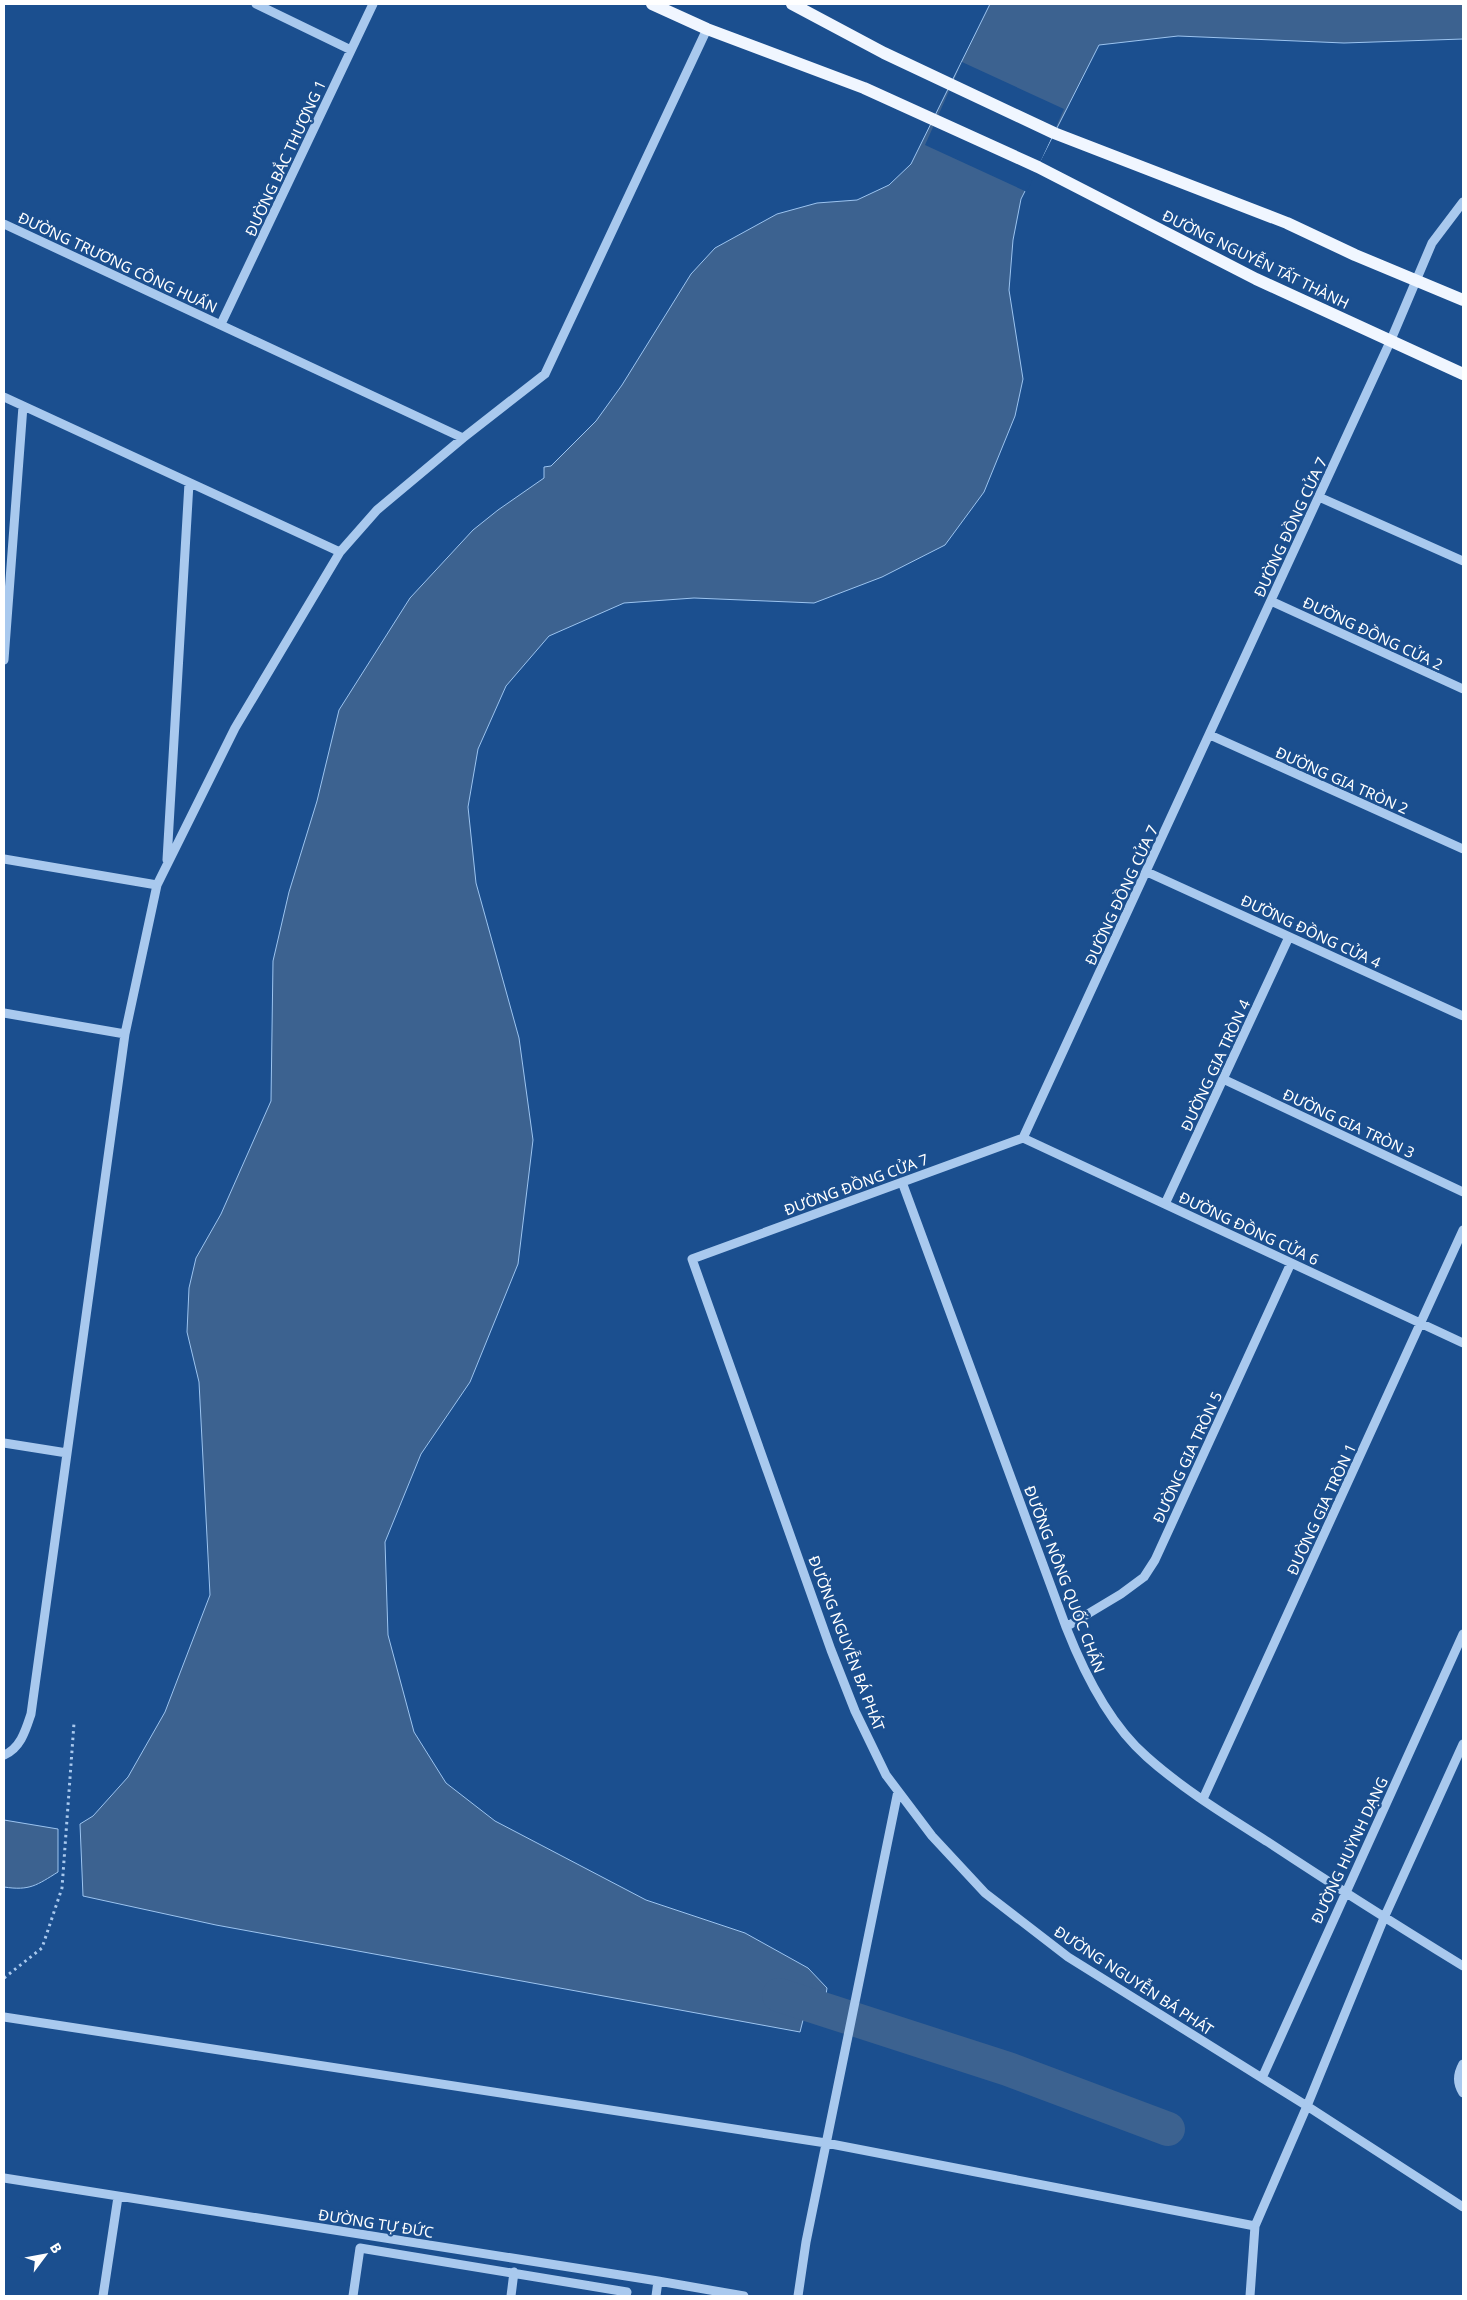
<svg xmlns="http://www.w3.org/2000/svg" width="1467" height="2300" viewBox="0 0 1467 2300" font-family="'Noto Sans',sans-serif">
  <style>
    .water { fill: #3c6290; stroke: #9cc4f0 }
    .pier { fill: #1b4f8f }
    .lines { fill: none; stroke-linecap: round; stroke-linejoin: round }
    .river { stroke: #3c6290; stroke-width: 34 }
    .path { stroke: #a9c9ee; stroke-width: 3; stroke-dasharray: 2.5 4; stroke-linecap: butt }
    .minor { stroke: #a9c9ee; stroke-width: 9 }
    .major { stroke: #f0f6ff; stroke-width: 12 }
    .labels { text-anchor: middle; dominant-baseline: central; stroke-width: 5; stroke-linejoin: round; paint-order: stroke }
    .street-label { font-size: 15px; fill: #fff; stroke: #1b4f8f }
  </style>
  <rect width="100%" height="100%" fill="#1b4f8f"/>
  <!-- water -->
  <path class="water" d="M990,4H1463V39L1344,43L1178,36L1099,45L1021,199L1013,240L1009,290L1023,379L1015,416L984,492L945,545L882,577L814,603L694,598L624,603L549,636L506,686L478,749L468,807L476,883L519,1038L533,1140L518,1264L470,1382L421,1454L385,1542L388,1635L414,1732L446,1783L495,1821L646,1900L745,1933L808,1968L827,1988L823,2015L803,2020L800,2032L216,1925L83,1896L80,1824L93,1816L128,1777L165,1712L210,1595L199,1382L187,1332L189,1288L196,1258L221,1214L271,1101L273,961L289,892L317,801L339,710L410,598L473,530L498,510L544,478V467L551,466L596,421L622,385L691,274L715,248L777,214L817,203L857,200L889,185L911,164Z
    M4,1820L58,1829V1872C37,1885 30,1891 4,1887Z"/>
  <!-- pier -->
  <path class="pier" d="M962,62L1064,109L1027,192L925,145Z"/>
  <g class="lines">
    <!-- river -->
    <path class="river" d="M779,1995L1008,2069L1168,2129"/>
    <!-- path -->
    <path class="path" d="M4,1978L42,1948L62,1888L74,1723"/>
    <!-- minor -->
    <path class="minor" d="M256,4L351,50
      M1463,202L1432,243L1390,342L1023,1138L692,1259L831,1650L855,1711L886,1775L932,1836L985,1893L1068,1957L1307,2106L1463,2207
      M4,224L463,438
      M221,324L373,4
      M4,397L340,552
      M1319,497L1463,561
      M1271,601L1463,689
      M4,660L23,406
      M1210,735L1463,849
      M4,859L157,885
      M167,860L189,483
      M1147,872L1463,1016
      M4,1013L125,1034
      M1223,1079L1463,1192
      M1023,1138L1463,1343
      M902,1182L1066,1627C1084,1673 1109,1724 1147,1757C1184,1790 1227,1816 1268,1842C1333,1885 1398,1926 1463,1966
      M1165,1204L1289,937
      M4,1443L67,1453
      M1066,1627L1121,1594L1144,1577L1155,1560L1291,1263
      M4,1755C21,1748 26,1729 31,1714L125,1034L157,885L235,728L340,552L377,510L463,438L545,374L707,29
      M1203,1799L1463,1230
      M4,2017L826,2143L1255,2226
      M1463,2064C1457,2075 1457,2083 1463,2093
      M1262,2078L1463,1634
      M4,2178L658,2281L744,2296
      M103,2296L118,2197
      M353,2296L360,2248L627,2292L626,2296
      M511,2296L514,2272
      M656,2296L658,2281
      M798,2296L806,2242L898,1791
      M1250,2296L1255,2226L1307,2106L1384,1918L1463,1744"/>
    <!-- major -->
    <path class="major" d="M652,4L707,29L864,88L1038,167L1256,279L1463,374
      M792,4L884,53L1054,133L1287,223L1355,255L1463,300"/>
  </g>
  <g class="labels">
    <!-- street labels -->
    <g class="street-label">
      <text transform="translate(285 158) rotate(-65)">ĐƯỜNG BẮC THƯỢNG 1</text>
      <text transform="translate(1256 259) rotate(26)">ĐƯỜNG NGUYỄN TẤT THÀNH</text>
      <text transform="translate(118 262) rotate(25)">ĐƯỜNG TRƯƠNG CÔNG HUẤN</text>
      <text transform="translate(1290 527) rotate(-65)">ĐƯỜNG ĐỒNG CỬA 7</text>
      <text transform="translate(1373 633) rotate(25)">ĐƯỜNG ĐỒNG CỬA 2</text>
      <text transform="translate(1342 780) rotate(24)">ĐƯỜNG GIA TRÒN 2</text>
      <text transform="translate(1121 895) rotate(-65)">ĐƯỜNG ĐỒNG CỬA 7</text>
      <text transform="translate(1311 931) rotate(25)">ĐƯỜNG ĐỒNG CỬA 4</text>
      <text transform="translate(1215 1065) rotate(-65)">ĐƯỜNG GIA TRÒN 4</text>
      <text transform="translate(1349 1123) rotate(25)">ĐƯỜNG GIA TRÒN 3</text>
      <text transform="translate(856 1184) rotate(-20)">ĐƯỜNG ĐỒNG CỬA 7</text>
      <text transform="translate(1249 1228) rotate(25)">ĐƯỜNG ĐỒNG CỬA 6</text>
      <text transform="translate(1187 1457) rotate(-65)">ĐƯỜNG GIA TRÒN 5</text>
      <text transform="translate(1321 1509) rotate(-65)">ĐƯỜNG GIA TRÒN 1</text>
      <text transform="translate(1065 1579) rotate(69)">ĐƯỜNG NÔNG QUỐC CHẤN</text>
      <text transform="translate(847 1643) rotate(69)">ĐƯỜNG NGUYỄN BÁ PHÁT</text>
      <text transform="translate(1349 1850) rotate(-65)">ĐƯỜNG HUỲNH DẠNG</text>
      <text transform="translate(1134 1980) rotate(33)">ĐƯỜNG NGUYỄN BÁ PHÁT</text>
      <text transform="translate(376 2223) rotate(9)">ĐƯỜNG TỰ ĐỨC</text>
    </g>
  </g>
  <!-- border -->
  <rect width="1467" height="2300" fill="none" stroke="#ffffff" stroke-width="10"/>
  <!-- north arrow -->
  <g transform="translate(45 2255) rotate(58)" stroke="#1b4f8f" stroke-width="4" paint-order="stroke">
  <path d="M0-4L9 19L0 12L-9 19Z" fill="#ffffff"/>
  <text y="-8" font-size="14" font-weight="bold" text-anchor="middle" fill="#ffffff">B</text>
  </g>
</svg>
